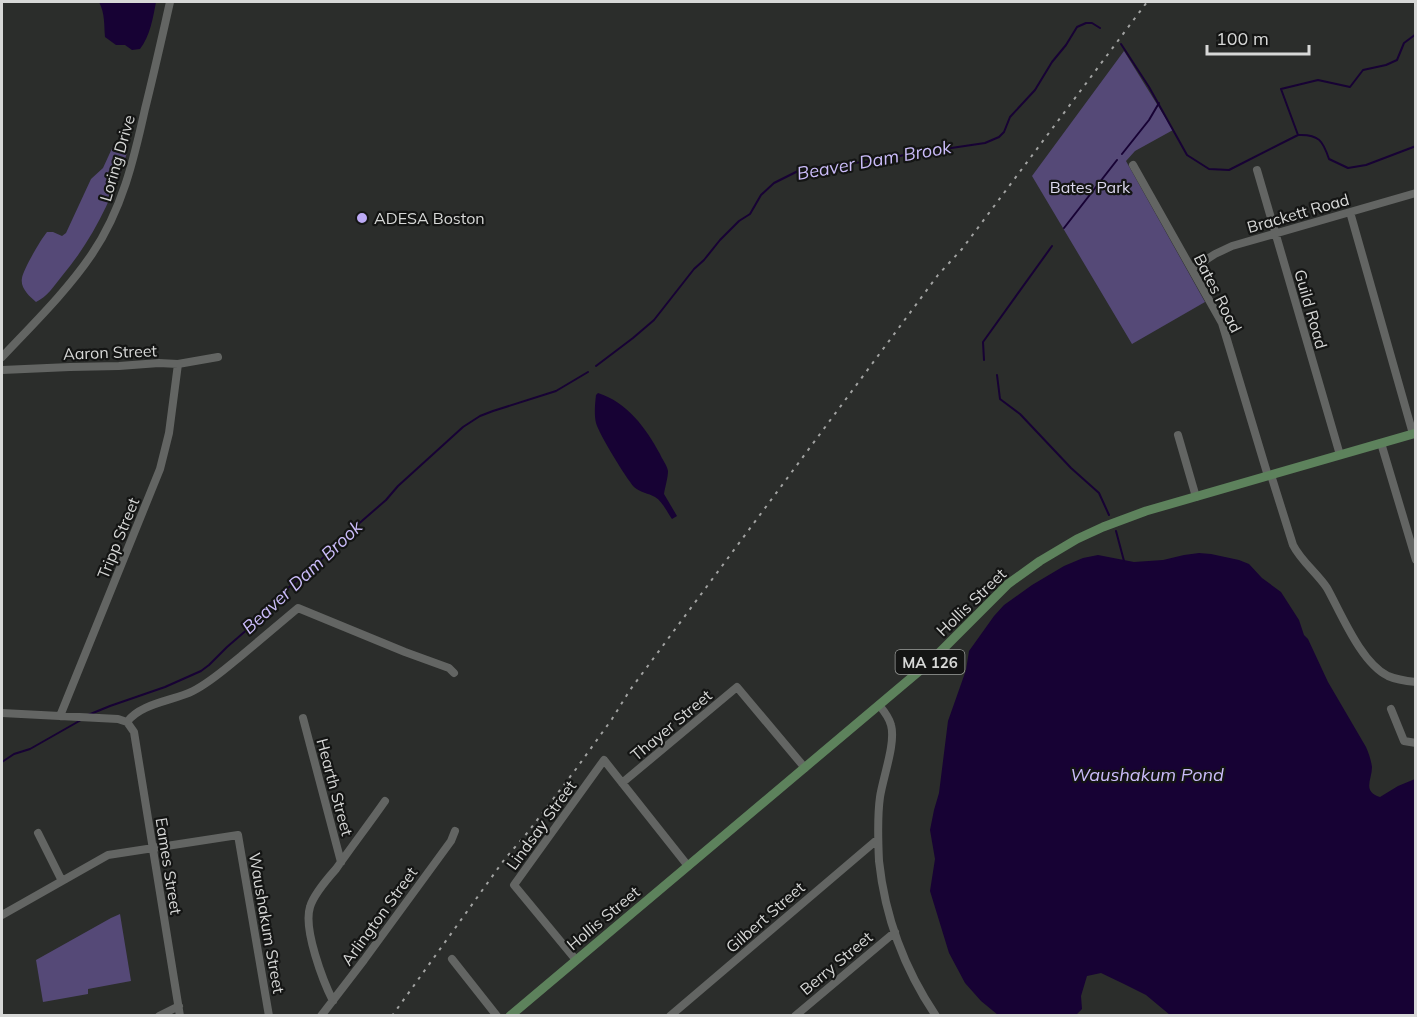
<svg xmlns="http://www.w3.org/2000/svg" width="1417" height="1017" viewBox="0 0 1417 1017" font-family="Mulish,sans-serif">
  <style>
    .green { fill: #554977 }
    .water { fill: #170234 }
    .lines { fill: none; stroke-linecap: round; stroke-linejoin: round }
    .stream { stroke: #170234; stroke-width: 2 }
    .minor { stroke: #636563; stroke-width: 8 }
    .major { stroke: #5d825c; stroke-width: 9 }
    .rail { stroke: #a2a3a2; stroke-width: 2; stroke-dasharray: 3 6; stroke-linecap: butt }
    .poi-dot { fill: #bcaaf5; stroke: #141514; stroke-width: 2 }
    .labels { text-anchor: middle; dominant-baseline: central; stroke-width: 4.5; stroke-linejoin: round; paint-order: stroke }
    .shield { fill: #141514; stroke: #9c9e9c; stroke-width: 1.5 }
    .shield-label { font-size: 15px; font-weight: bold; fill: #d7d8d7 }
    .street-label { font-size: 16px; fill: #d7d8d7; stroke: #141514 }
    .park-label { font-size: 16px; fill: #ddd9ee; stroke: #141514 }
    .poi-label { font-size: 16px; fill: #d7d8d7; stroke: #141514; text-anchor: start }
    .water-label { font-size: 18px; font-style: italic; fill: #cbbcfa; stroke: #141514 }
  </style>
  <rect width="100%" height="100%" fill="#2b2d2b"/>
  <!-- green -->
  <path class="green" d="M1124,51L1173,130L1135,151L1126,161L1205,302L1132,344L1032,176Z
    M114,144L127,153C112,199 93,239 62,276C54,286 47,297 36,302C29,296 20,288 22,278C23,270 41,239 47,232H53L62,236L66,233L91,179L103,168Z
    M120,914L131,981L88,989V994L43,1002L36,960L111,918Z"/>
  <!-- water -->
  <path class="water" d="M99,2H156C153,18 150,36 140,49L132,50L125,45H116L105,37C104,25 105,13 99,2Z
    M598,393C627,402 646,428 660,454C662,459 667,465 668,471C668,478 665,487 664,494L677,516L672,519C667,512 662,501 655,497C648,493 641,493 634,487C626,478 599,434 596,423C594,414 595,404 596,395Z
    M1199,553L1211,554L1239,560L1249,564L1262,578L1281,592L1299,620L1304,635L1308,639L1328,682L1366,747C1369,754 1371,760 1372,767C1372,780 1362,791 1380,797L1398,786L1415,779V1015H1170L1146,995L1124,984L1101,973L1087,976L1081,996L1082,1009L1076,1015H998L981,1001L965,983L949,953L930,891L935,859L930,830L934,810L939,793L948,721L966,670L969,651L994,616L1004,605L1032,585L1064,566L1083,558L1098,555L1134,562L1163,560L1184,555Z"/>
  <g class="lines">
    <!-- stream -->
    <path class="stream" d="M1121,44L1149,87L1187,155L1209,169L1229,170L1298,135L1281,89L1318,80L1350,87L1363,70L1386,65L1397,60L1404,43L1416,34
      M1298,135C1319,134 1323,141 1329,159L1348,168L1366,165L1416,146
      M1122,154L1149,120L1159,103
      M1064,228L1117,160
      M984,360L983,342L1052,246
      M596,366L633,338L654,320L694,269L704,260L720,240L739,221L750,214L761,195L774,183L800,170L834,165L883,160L904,155L985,143L999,137L1004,132L1010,117L1035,90L1052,62L1066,45L1077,27L1086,23H1092L1100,28
      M997,375L1000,399L1020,414L1071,468L1099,493L1109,515
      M1116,531L1124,561
      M88,715L110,706L165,687L201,671L209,665L227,647L249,628L265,608L325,556L340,540L386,500L398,486L463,427L480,416L493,411L556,391L588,372
      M2,762L14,754L30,749L81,720"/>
    <!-- minor -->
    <path class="minor" d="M1133,165L1222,323L1268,476
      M1257,170L1340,455
      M1350,212L1413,434
      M1192,269L1215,254L1232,246L1416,193
      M2,357C33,324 67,291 92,254C122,210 134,159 145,109C154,73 162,37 170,2
      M2,370L70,367L119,366L159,363L178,364L218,357
      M1178,435L1196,497
      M1381,443L1416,560
      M1271,475L1293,545C1301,561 1317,573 1327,588C1341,613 1361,663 1388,676C1397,680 1406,681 1416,682
      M879,705C884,711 889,717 891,725C896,743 883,777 880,797C877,818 878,840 879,861C885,917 905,970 936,1016
      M1391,709L1404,741L1416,743
      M2,713L118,719L127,722
      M60,716L160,469L169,433L178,364
      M303,718L341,862
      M127,722C141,703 173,701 193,691C211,682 226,668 241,656C260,640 279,624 298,608L405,652L449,668L454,673
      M127,722L134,732L180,1016
      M622,783L737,687L805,768
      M38,833L62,881
      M2,915L108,855L238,835L269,1016
      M452,959L497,1016
      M576,960L514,885L604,760L688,866
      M333,1001C323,981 303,929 310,907C313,896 328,878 336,869C352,846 369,824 385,801
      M159,1016L179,1006
      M321,1016L364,960L451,841L455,831
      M670,1016L878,839
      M795,1016L895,932"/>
    <!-- major -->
    <path class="major" d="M510,1016L930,662L1008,584L1040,561L1077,539L1103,527L1146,511L1416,433"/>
    <!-- rail -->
    <path class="rail" d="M392,1016L504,860L528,832L576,769L612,719L630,690L938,275L962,249L1147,2"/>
  </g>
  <!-- markers -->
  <circle class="poi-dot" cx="362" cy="218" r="6"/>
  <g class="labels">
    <!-- shield labels -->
    <rect class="shield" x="895.5" y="650" width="69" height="24" rx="4.5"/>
    <g class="shield-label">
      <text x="930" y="662">MA 126</text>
    </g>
    <!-- street labels -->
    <g class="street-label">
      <text transform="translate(117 158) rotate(-74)">Loring Drive</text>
      <text transform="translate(1298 213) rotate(-16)">Brackett Road</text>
      <text transform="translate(1218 293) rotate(63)">Bates Road</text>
      <text transform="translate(1311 309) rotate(74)">Guild Road</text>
      <text transform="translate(110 352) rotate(-2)">Aaron Street</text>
      <text transform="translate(118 538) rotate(-68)">Tripp Street</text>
      <text transform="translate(971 602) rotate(-44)">Hollis Street</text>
      <text transform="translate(671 725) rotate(-40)">Thayer Street</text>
      <text transform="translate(335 787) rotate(75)">Hearth Street</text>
      <text transform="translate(541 825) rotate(-54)">Lindsay Street</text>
      <text transform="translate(169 866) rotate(81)">Eames Street</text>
      <text transform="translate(379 916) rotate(-54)">Arlington Street</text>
      <text transform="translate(765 917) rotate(-41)">Gilbert Street</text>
      <text transform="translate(603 918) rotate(-40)">Hollis Street</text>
      <text transform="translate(267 923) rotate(80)">Waushakum Street</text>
      <text transform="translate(836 963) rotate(-40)">Berry Street</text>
    </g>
    <!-- park labels -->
    <g class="park-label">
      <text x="1090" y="187">Bates Park</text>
    </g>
    <!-- poi labels -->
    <g class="poi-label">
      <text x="374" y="218">ADESA Boston</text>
    </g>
    <!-- water labels -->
    <g class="water-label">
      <text transform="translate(874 160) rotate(-10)">Beaver Dam Brook</text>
      <text transform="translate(302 577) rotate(-43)">Beaver Dam Brook</text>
      <text x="1147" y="774">Waushakum Pond</text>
    </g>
  </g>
  <!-- border -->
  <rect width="1417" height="1017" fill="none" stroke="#d7d8d7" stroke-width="6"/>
  <!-- scale -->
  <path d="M1207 45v9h102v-9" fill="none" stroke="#d7d8d7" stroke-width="3"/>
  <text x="1216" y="45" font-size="18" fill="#d7d8d7" stroke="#141514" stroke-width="4.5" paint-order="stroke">100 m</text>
</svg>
